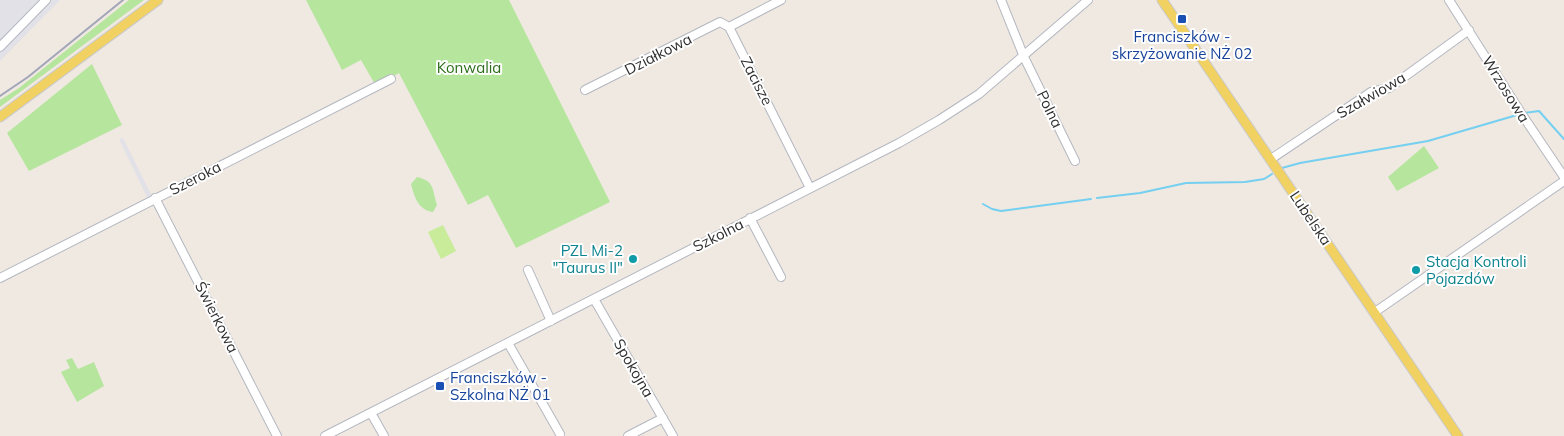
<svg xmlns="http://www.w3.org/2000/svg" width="1564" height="436" viewBox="0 0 1564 436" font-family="Mulish,sans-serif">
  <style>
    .industrial { fill: #e3e1e8 }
    .green { fill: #b6e59e }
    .pitch { fill: #c9ec9a }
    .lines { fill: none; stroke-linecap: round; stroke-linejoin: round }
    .stream { stroke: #75cff0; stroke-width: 2 }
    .minor-casing { stroke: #b4b7c1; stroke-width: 10 }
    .major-casing { stroke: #c9c9c9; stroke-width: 11 }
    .minor { stroke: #fff; stroke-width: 8 }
    .major { stroke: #f2d163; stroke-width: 9 }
    .rail { stroke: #a3a6b8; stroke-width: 2 }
    .transit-dot { fill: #1a4fb4; stroke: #fff; stroke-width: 2 }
    .culture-dot { fill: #0f9aa8; stroke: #fff; stroke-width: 2 }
    .labels { text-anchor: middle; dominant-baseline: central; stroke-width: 4; stroke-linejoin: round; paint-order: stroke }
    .transit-label { font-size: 15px; fill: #164399; stroke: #fff }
    .street-label { font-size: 15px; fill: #2e2e2e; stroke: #fff }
    .park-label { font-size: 15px; fill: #2c6e1b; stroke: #fff }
    .culture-label { font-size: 15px; fill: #0d838f; stroke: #fff; text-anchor: end }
  </style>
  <rect width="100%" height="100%" fill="#efe9e1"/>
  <!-- industrial -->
  <path class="industrial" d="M0,0H60L0,61Z
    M123,138L152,196L147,197L119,139Z"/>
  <!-- green -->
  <path class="green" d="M129,0H144L0,107V100L19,88Z
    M306,0H509L610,202L516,248L488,195L468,205L399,73L376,86L361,60L342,70Z
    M92,64L122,125L29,171L7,133Z
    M1424,146L1439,168L1397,191L1388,177Z
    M417,177C435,181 432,189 437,205L433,212C418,210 414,196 411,184Z
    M72,358L78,369L94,362L104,386L77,402L61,372L70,368L66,360Z"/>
  <!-- pitch -->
  <path class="pitch" d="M443,225L456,251L441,259L428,232Z"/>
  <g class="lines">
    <!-- stream -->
    <path class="stream" d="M1524,113L1539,111L1564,139
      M1282,168L1300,163L1428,141L1517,115
      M1097,198L1140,193L1186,183L1245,182L1264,179L1272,174
      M983,204L992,209L1001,211L1091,199"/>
    <defs>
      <path id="minor" d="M781,0L729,27L810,188
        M1001,0L1024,57L1075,161
        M1449,0L1521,113L1564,177
        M0,47L46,0
        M585,90L720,22L729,27
        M1271,159L1371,92L1389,88L1469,30
        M155,198L277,436
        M750,218L781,277
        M528,270L551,321
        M0,278L391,79
        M594,299L673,436
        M1375,312L1564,181
        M508,343L560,434
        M371,413L384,436
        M325,436L899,143L939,120L979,94L1088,0
        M628,436L663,418"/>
      <path id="major" d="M1162,0L1458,436
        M0,117L158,0"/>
    </defs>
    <!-- minor casing -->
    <use href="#minor" class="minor-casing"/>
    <!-- major casing -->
    <use href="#major" class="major-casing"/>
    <!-- minor -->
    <use href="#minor" class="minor"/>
    <!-- major -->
    <use href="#major" class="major"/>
    <!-- rail -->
    <path class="rail" d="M0,96L28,77L123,0"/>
  </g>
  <!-- markers -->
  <g class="transit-dot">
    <rect x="1177" y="14" width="10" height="10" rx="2.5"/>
    <rect x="435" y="381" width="10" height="10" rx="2.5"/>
  </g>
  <g class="culture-dot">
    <circle cx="633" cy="259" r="5"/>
    <circle cx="1416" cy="270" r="5"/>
  </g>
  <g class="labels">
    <!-- transit labels -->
    <g class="transit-label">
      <text x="1182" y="36">Franciszków -<tspan x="1182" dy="17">skrzyżowanie NŻ 02</tspan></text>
      <text x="450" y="377" text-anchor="start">Franciszków -<tspan x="450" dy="17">Szkolna NŻ 01</tspan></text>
    </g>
    <!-- street labels -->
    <g class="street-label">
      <text transform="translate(658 54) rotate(-27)">Działkowa</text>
      <text transform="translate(757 81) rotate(63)">Zacisze</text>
      <text transform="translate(1506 89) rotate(58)">Wrzosowa</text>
      <text transform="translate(1371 95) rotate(-30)">Szałwiowa</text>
      <text transform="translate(1050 109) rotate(64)">Polna</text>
      <text transform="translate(195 178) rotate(-27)">Szeroka</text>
      <text transform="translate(1311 218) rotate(56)">Lubelska</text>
      <text transform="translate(718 235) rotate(-27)">Szkolna</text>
      <text transform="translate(217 317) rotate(63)">Świerkowa</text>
      <text transform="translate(634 368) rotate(60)">Spokojna</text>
    </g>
    <!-- park labels -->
    <g class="park-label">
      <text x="469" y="67">Konwalia</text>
    </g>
    <!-- culture labels -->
    <g class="culture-label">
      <text x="623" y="250">PZL Mi-2<tspan x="623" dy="17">"Taurus II"</tspan></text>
      <text x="1426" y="261" text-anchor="start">Stacja Kontroli<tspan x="1426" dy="17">Pojazdów</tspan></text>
    </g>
  </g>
</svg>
